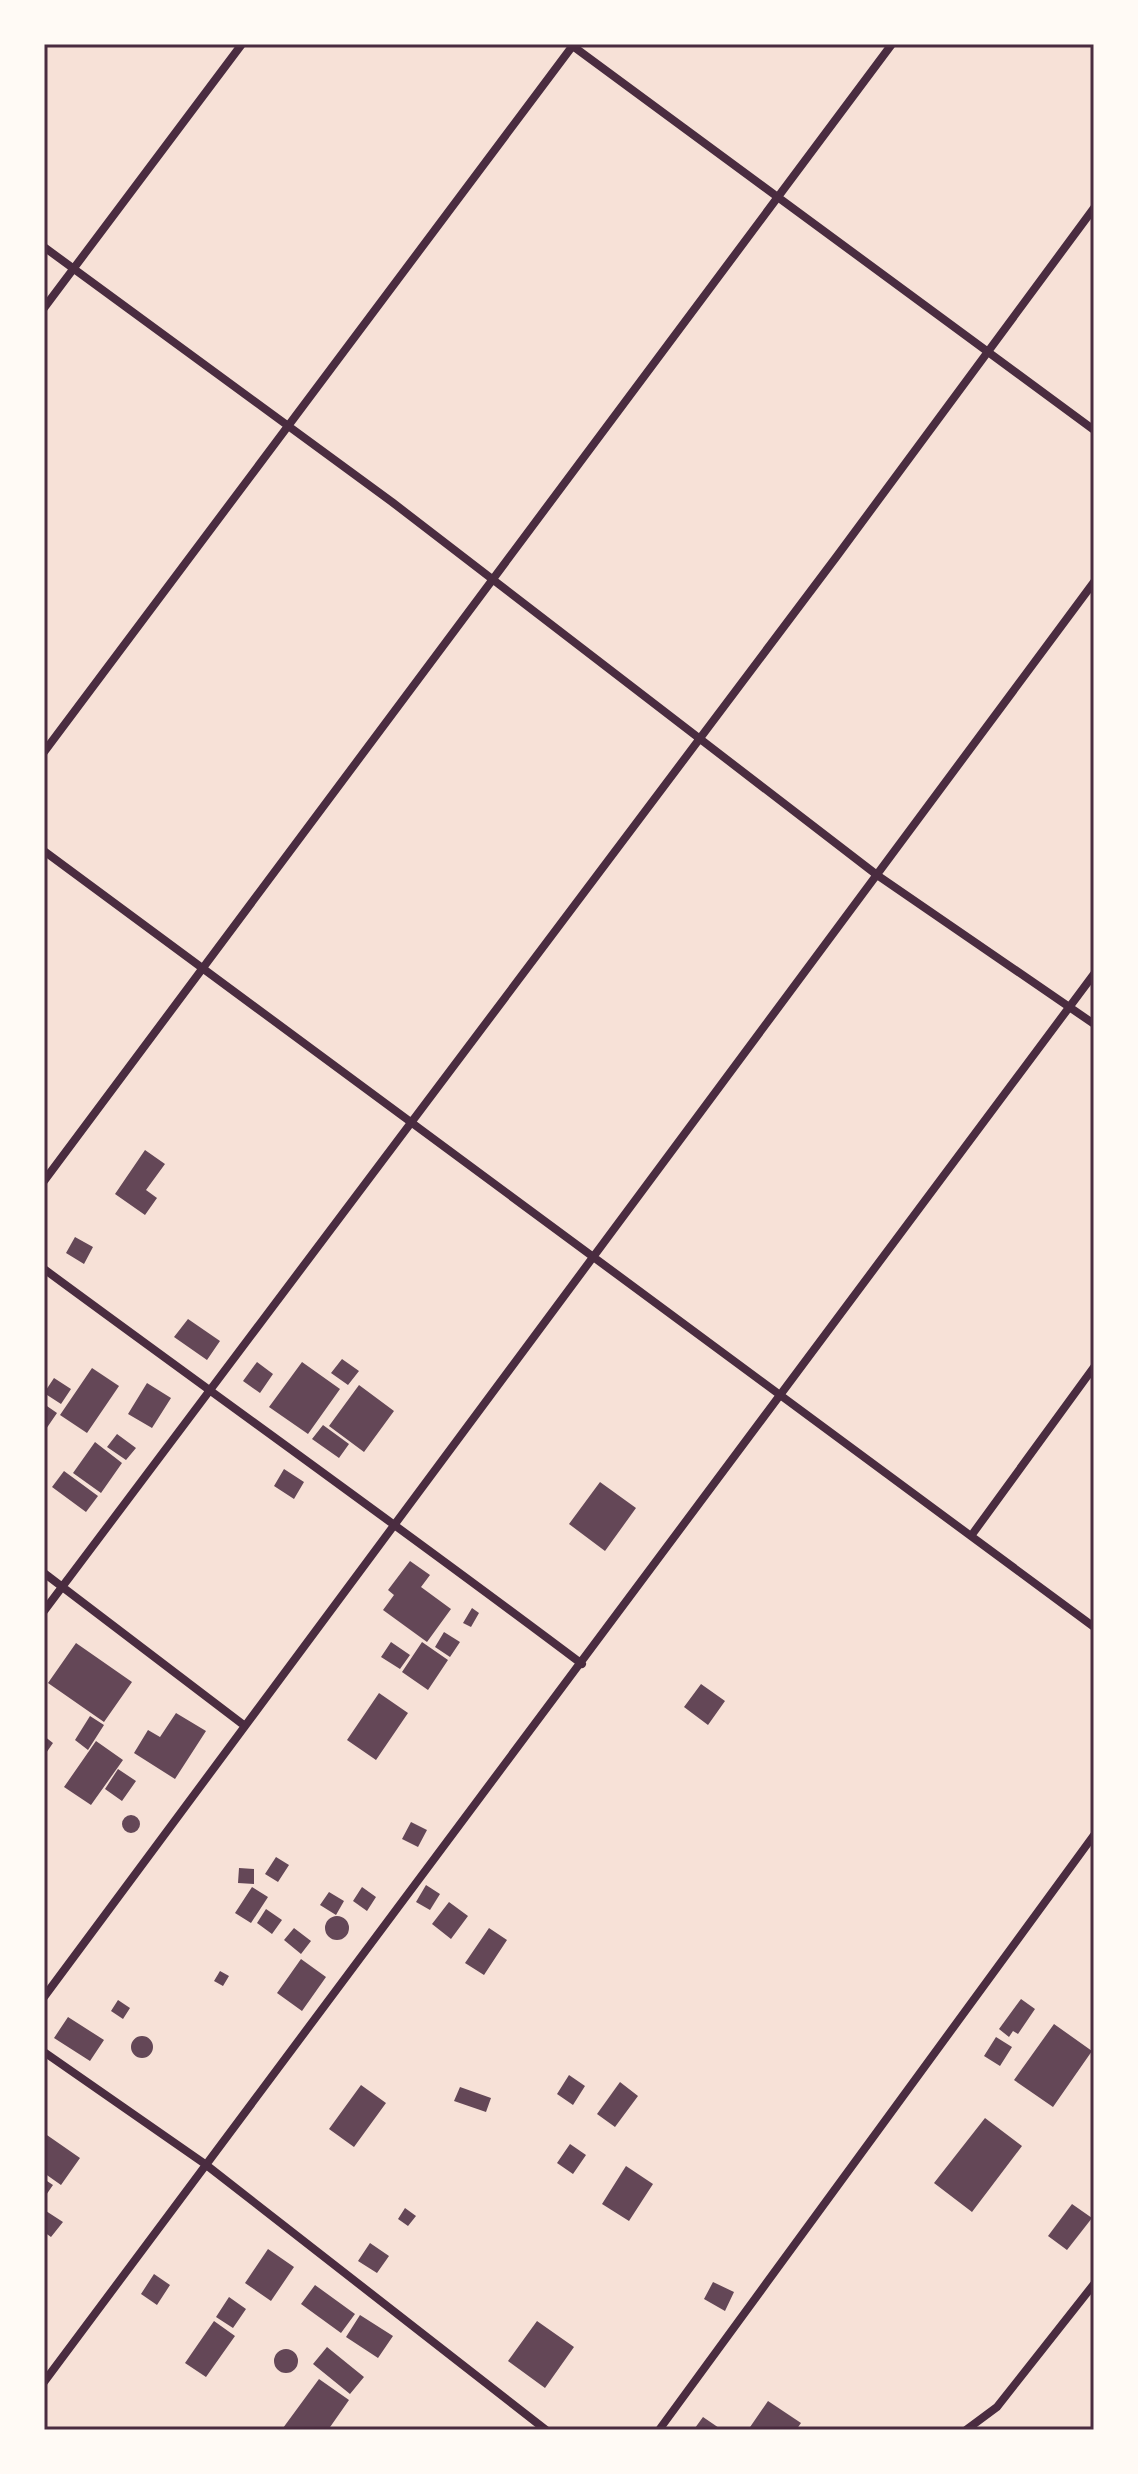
<svg xmlns="http://www.w3.org/2000/svg" width="1138" height="2474" viewBox="0 0 1138 2474" font-family="'Public Sans',sans-serif">
  <style>
    .building { fill: #644757 }
    .lines { fill: none; stroke-linecap: round; stroke-linejoin: round }
    .minor { stroke: #4a2c40; stroke-width: 8 }
    .neatline { fill: none; stroke: #4a2c40; stroke-width: 3 }
  </style>
  <rect width="100%" height="100%" fill="#f7e1d7"/>
  <!-- building -->
  <path class="building" d="M145,1150L165,1164L146,1190L157,1198L145,1215L115,1194Z
    M75,1237L93,1247L84,1264L66,1253Z
    M188,1319L220,1341L207,1360L174,1337Z
    M342,1359L359,1371L348,1385L331,1373Z
    M257,1362L273,1374L260,1393L243,1381Z
    M302,1362L340,1389L308,1434L269,1407Z
    M92,1368L119,1386L87,1433L60,1415Z
    M54,1378L71,1389L61,1404L44,1393Z
    M147,1383L171,1398L152,1428L128,1414Z
    M359,1385L394,1411L364,1452L329,1426Z
    M44,1404L57,1413L44,1432Z
    M323,1425L349,1444L339,1458L312,1439Z
    M117,1434L136,1448L126,1460L107,1447Z
    M95,1442L122,1463L101,1493L73,1473Z
    M284,1469L304,1482L294,1499L274,1486Z
    M64,1471L98,1496L86,1512L52,1487Z
    M600,1482L636,1508L605,1551L569,1524Z
    M410,1561L430,1575L421,1587L451,1609L427,1642L383,1610L394,1595L388,1590Z
    M472,1608L479,1613L471,1627L463,1623Z
    M444,1632L460,1642L450,1657L435,1647Z
    M391,1642L410,1655L400,1669L381,1657Z
    M422,1642L448,1660L428,1690L402,1672Z
    M76,1643L132,1682L104,1722L48,1683Z
    M701,1684L725,1701L708,1725L684,1707Z
    M379,1693L408,1713L376,1760L347,1740Z
    M176,1713L206,1731L175,1779L134,1753L148,1730L160,1737Z
    M90,1716L104,1725L88,1750L75,1740Z
    M44,1736L53,1743L44,1756Z
    M96,1741L123,1760L91,1805L64,1787Z
    M118,1769L136,1781L122,1801L105,1789Z
    M122 1824a9 9 0 1 1 18 0a9 9 0 1 1-18 0Z
    M411,1822L427,1830L418,1847L402,1839Z
    M276,1857L289,1865L278,1882L265,1874Z
    M239,1868L254,1869V1884L238,1883Z
    M426,1885L440,1894L430,1910L416,1902Z
    M252,1887L268,1897L251,1923L235,1913Z
    M362,1887L376,1897L367,1911L353,1901Z
    M329,1892L344,1901L336,1915L320,1905Z
    M449,1902L468,1916L451,1939L432,1924Z
    M266,1909L282,1920L272,1934L257,1923Z
    M325 1928a12 12 0 1 1 24 0a12 12 0 1 1-24 0Z
    M294,1928L311,1941L301,1954L284,1940Z
    M489,1928L507,1940L484,1975L465,1963Z
    M301,1959L326,1977L302,2011L277,1993Z
    M220,1971L229,1976L223,1986L214,1981Z
    M1021,1999L1035,2009L1018,2034L1013,2031L1009,2037L999,2029Z
    M118,2000L130,2008L123,2019L111,2011Z
    M68,2017L104,2040L90,2061L54,2038Z
    M1054,2024L1092,2051L1053,2107L1014,2080Z
    M131 2047a11 11 0 1 1 22 0a11 11 0 1 1-22 0Z
    M996,2037L1012,2047L1000,2066L984,2056Z
    M569,2075L585,2086L573,2105L557,2094Z
    M620,2082L638,2096L615,2127L597,2114Z
    M361,2085L386,2103L354,2147L329,2129Z
    M460,2087L491,2098L486,2112L454,2101Z
    M985,2118L1022,2146L972,2212L934,2183Z
    M44,2133L80,2158L61,2185L44,2173Z
    M570,2144L586,2155L573,2174L557,2163Z
    M626,2166L653,2184L629,2221L602,2204Z
    M44,2179L53,2185L44,2198Z
    M1072,2204L1092,2218L1067,2250L1048,2236Z
    M405,2208L416,2216L408,2226L398,2219Z
    M46,2211L63,2222L51,2237L44,2232V2214Z
    M370,2243L389,2256L377,2273L358,2261Z
    M268,2249L294,2267L271,2301L245,2283Z
    M154,2274L170,2285L157,2305L141,2294Z
    M713,2282L734,2292L725,2311L704,2299Z
    M315,2285L355,2314L341,2333L301,2304Z
    M229,2297L246,2309L233,2328L216,2317Z
    M360,2315L393,2336L378,2358L346,2337Z
    M214,2321L235,2336L206,2377L185,2363Z
    M537,2321L574,2347L545,2388L508,2361Z
    M327,2347L364,2377L350,2394L313,2364Z
    M274 2361a12 12 0 1 1 24 0a12 12 0 1 1-24 0Z
    M319,2379L349,2400L328,2430H286L283,2428Z
    M768,2401L801,2423L796,2430H748Z
    M703,2417L722,2430H698L695,2428Z"/>
  <g class="lines">
    <!-- minor -->
    <path class="minor" d="M570,44L1094,430
      M44,247L392,502L877,875L1094,1024
      M44,308L242,44
      M44,752L574,44
      M44,851L1094,1627
      M44,1181L892,44
      M44,1269C223,1401 404,1530 582,1664
      M971,1536L1094,1367
      M44,1573L245,1726
      M44,1611L837,556L1094,208
      M44,1997L1094,582
      M44,2052L205,2164L546,2430
      M44,2382L1094,974
      M659,2430L1094,1835
      M966,2430L997,2407L1094,2284"/>
  </g>
  <!-- border -->
  <rect width="1138" height="2474" fill="none" stroke="#fffaf5" stroke-width="92"/>
  <rect x="46" y="46" width="1046" height="2382" class="neatline"/>
</svg>
